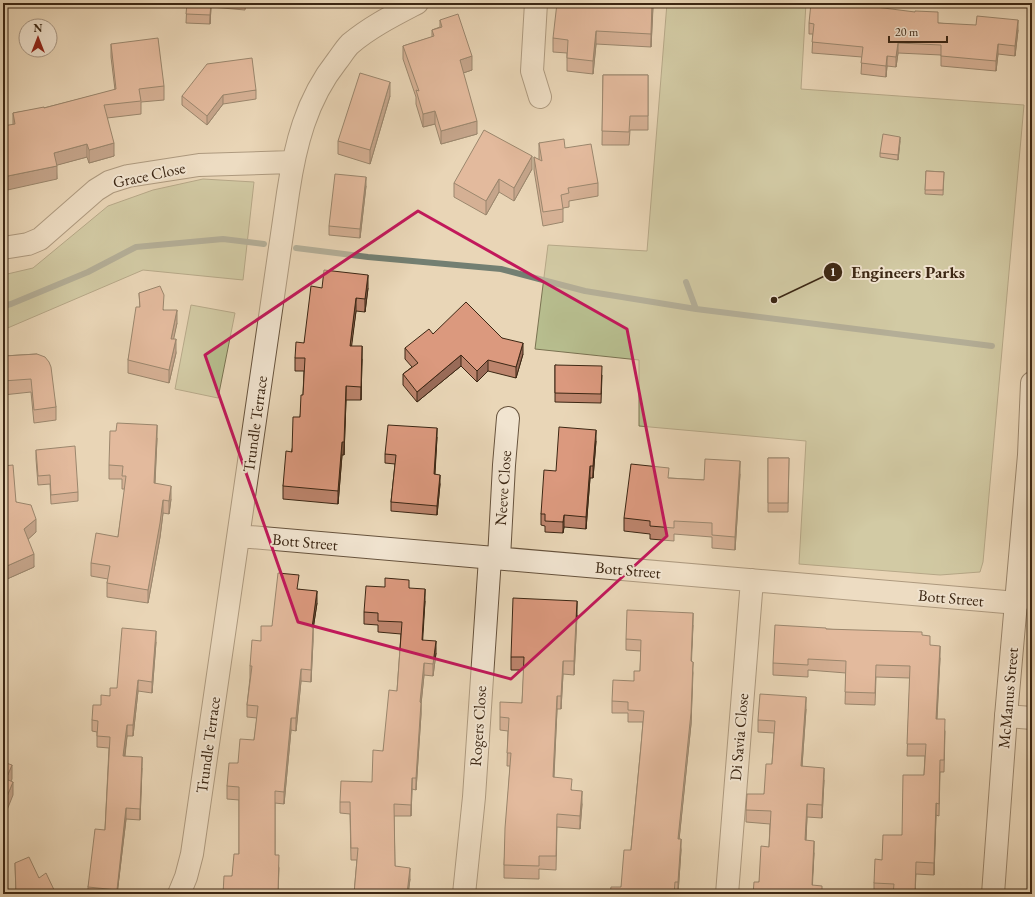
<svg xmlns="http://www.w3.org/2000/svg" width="1035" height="897" viewBox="0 0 1035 897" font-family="'EB Garamond',serif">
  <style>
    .green { fill: #b7bd8e; stroke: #7a7251 }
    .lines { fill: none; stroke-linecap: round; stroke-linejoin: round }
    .stream { stroke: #737f72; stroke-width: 6 }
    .street-casing { stroke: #67533d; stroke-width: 24 }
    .secondary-casing { stroke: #3c2714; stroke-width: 24 }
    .street { stroke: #f1e4d0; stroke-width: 22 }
    .secondary { stroke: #f1e4d0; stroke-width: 22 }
    .wall { fill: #bc846c; stroke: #3c2714 }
    .shaded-wall { fill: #996b58; stroke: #3c2714 }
    .building { fill: #db997e; stroke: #3c2714 }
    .marked { fill: none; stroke: #c2185b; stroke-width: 3; stroke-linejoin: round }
    .labels { text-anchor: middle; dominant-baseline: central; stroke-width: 4; stroke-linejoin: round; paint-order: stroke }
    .street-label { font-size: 16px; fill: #3c2714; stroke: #f1e4d0 }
    .leader { fill: none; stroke: #3c2714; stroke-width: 1.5 }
    .callout-dot { fill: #3c2714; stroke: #f1e4d0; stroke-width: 1.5 }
    .mark-label { font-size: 12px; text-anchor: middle; font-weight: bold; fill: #fff }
    .callout-label { font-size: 17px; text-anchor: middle; font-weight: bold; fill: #3c2714; stroke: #f1e4d0; stroke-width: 4; stroke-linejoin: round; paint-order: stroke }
  </style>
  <rect width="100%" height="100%" fill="#e9d6b7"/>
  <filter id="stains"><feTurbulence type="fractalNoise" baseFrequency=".005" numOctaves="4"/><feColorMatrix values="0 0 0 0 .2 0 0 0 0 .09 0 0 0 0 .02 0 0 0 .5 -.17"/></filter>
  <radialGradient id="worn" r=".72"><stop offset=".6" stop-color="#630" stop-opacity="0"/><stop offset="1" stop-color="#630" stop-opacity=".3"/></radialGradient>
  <!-- green -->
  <path class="green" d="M667,3H806L801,89L1024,105L983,562L980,572L940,575L799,564L806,441L639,426V360L535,349L548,245L647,251Z
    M203,179L254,182L243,280L143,270L3,330V275L33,268L108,206L153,190Z
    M191,305L235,313L218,398L175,389Z"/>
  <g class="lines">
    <!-- stream -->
    <path class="stream" d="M296,248L368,257L501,269L585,291L696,309
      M686,282L696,309L992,346
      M3,306L11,304L88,272L136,247L223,239L264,244"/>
    <defs>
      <path id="street" d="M536,3L532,71L540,97
        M3,248L28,244L40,239L96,190L109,182L128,176L199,165L292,162
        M239,536L1017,603
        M499,558L504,465L508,418
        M1006,716L1032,718
        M179,894L186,877L192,854L288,193C295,146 306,100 337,61C341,56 345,49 350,44C370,27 394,15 417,3
        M464,894L474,797L490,558
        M727,894L752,580"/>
      <path id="secondary" d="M993,894L1006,716L1029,455L1032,383"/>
    </defs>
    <!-- street casing -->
    <use href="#street" class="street-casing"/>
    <!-- secondary casing -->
    <use href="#secondary" class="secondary-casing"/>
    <!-- street -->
    <use href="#street" class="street"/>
    <!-- secondary -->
    <use href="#secondary" class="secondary"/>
  </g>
  <!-- wall -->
  <path class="wall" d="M187,3H246L245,10L211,7L210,24L186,23Z
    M653,3L651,47L596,44L593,74L567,71V53L553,52V38Z
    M440,20L472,70L463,73L477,134L441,144L435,124L423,127L416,104V97L403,59V46L432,37V30L440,27Z
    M809,23H938L1018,30L1015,56L998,54L996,71L941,66V55L898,53L896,67L887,66L886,77L861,74L862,57L812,53L813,34H809Z
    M111,44L164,86V100L141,102V114L107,118L114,156L89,163L87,157L56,165L57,179L13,124V113L44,108L115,90L111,57Z
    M603,75H648V130H630L629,145H602Z
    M256,90V99L223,104L207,125L182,105V96Z
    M390,96L370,164L338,154V141Z
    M900,141L898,160L880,157V153Z
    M539,143L565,148L598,183V196L569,201V207L563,208V222L543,226L534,170V157L539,160Z
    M532,169L514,201L499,192L486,215L454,197V183Z
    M926,171L944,172L943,195L925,194Z
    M366,186L360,238L329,235V226Z
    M322,288H368L365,312L356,311L351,346L362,359L361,400H346L344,455H342L338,504L283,499V486L300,417L303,395L304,371H295V358L304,343Z
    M139,293L164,310L177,323L173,339L176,353L169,383L128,373V360L140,307Z
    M433,334L502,338L523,354L516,378L488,371L477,382L461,366L417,402L403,385V374L412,367L405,359V348Z
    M37,354L56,407V420L34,423L31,392L3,395L4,356Z
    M555,365L602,375L601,403L555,402Z
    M437,437L435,474L440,484L437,515L391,511V502L395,464L385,463V454Z
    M157,438L155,484L171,499L169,514L163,513L160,537L148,603L107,597V583L108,579L91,576V563L118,537L125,489H122V479H109V465Z
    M596,441L593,478H590L586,529L564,527L563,533L545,532V526L541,525V514L556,471Z
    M36,450L78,492V501L51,504L50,484L38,485L36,459Z
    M768,458H789L788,512H768Z
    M3,466L16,502L36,532L28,539L34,567L7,579L3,571Z
    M740,474L735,550L712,548V537L674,534V541L650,539V534L624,531V518L669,478L704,480Z
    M409,588L425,601L422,640L436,653L433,676L424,675L421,704V714L416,790L412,789L411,816H394L395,866L410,879L408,894H354L357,860H351L350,814L340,813V802L372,782L383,751L397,691L401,634L378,632V625L364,624V612Z
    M299,589L317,603L313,629V641L311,682L301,681L296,731L291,730L284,804L275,803V855L279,868L278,894H223L232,876L239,854V800L227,799V786L238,763L254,740L257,718L247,717V705L250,678V666L261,641Z
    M577,615L574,675L563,674L561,709H557L554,777L572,790L582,804L580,829L557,827L556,870L539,869V879L504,878V865L510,766H507L508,731L500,730V717L522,703L524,670H511V657Z
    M693,625L691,661L693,673L691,724L679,839L681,850L678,893H675V894H610L621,887L631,850L641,746L643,722H628V713H612V701L634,681L640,671L641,651L626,650V639Z
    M826,629L922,636L940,658L937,719L945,731L944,772H940L939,816L936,815L934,875L916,874L915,893L929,894H874V883L882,860L902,835L924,775L925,756H907L910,678L876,677L875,705L845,704L846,673L808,670V677L773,675V663Z
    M156,642L152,693L138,691L133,736H127L125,756L142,768L140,820L126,819L117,894H88V887L105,830L109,748L97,747V732L92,731V720L101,705L117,688Z
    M806,709L802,766L824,780L822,818L807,817L806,840L814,853L812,885L822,894L759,882L769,847L770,824L746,822V810L764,794L772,764L774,733L758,732V720Z
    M15,863L39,878L56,894H16Z"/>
  <!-- shaded-wall -->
  <path class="shaded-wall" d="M211,3V7L210,24V15Z
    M652,3L653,8L651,47V34Z
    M1018,20V30L1015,56V46Z
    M596,31V44L593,74V61Z
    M898,43V53L896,67V57Z
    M998,44V54L996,71V61Z
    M472,56V70L460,74V60Z
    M887,56V66L886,77V66Z
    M390,82V96L370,164V150Z
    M223,95V104L207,125V116Z
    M435,111V124L423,127V114Z
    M477,121V134L441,144V131Z
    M900,137V141L898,160V155Z
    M114,143V156L89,163V150Z
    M87,144V157L54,166V153Z
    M532,156V169L514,201V188Z
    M57,166V179L3,191V177Z
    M366,177V186L360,238V229Z
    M499,179V192L486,215V201Z
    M368,275V288L365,312V299Z
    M356,298V311L350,359V346Z
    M177,310V323L171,352V339Z
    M176,339V353L169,383V370Z
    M523,343V354L516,378V367Z
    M362,346V359L361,400V387Z
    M461,355V366L417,402V392Z
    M488,360V371L477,382V371Z
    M346,386V400L344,455V442Z
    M157,425V438L154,497V483Z
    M437,428V437L434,483V474Z
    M596,430V441L593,478V466Z
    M342,442V455L338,504V491Z
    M740,461V474L735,550V537Z
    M590,466V478L586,529V517Z
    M440,475V484L437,515V506Z
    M171,486V499L169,514V501Z
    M163,500V513L160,537L148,603V590Z
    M564,515V527L563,533V522Z
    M36,519V532L24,543V529Z
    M34,554V567L7,579V566Z
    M425,589V601L422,652V640Z
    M317,591V603L313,629V641L311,682L312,628Z
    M577,601V615L574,675V661Z
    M693,613V625L691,673V661Z
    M156,631V642L152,693V682Z
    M436,641V653L433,676V664Z
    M940,646V658L936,731V719Z
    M563,661V674L561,709V696Z
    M693,662L691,724L678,850V839Z
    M424,663V675L421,704V714L416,790V778L420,702Z
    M301,669V681L296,731V718Z
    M138,680V691L133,736V725Z
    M557,696V709L553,790V777Z
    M806,697V709L801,779V766Z
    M291,718V730L284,804V792Z
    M127,725V736L123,767V756Z
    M142,757V768L140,820V809Z
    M12,765V779L6,792V779Z
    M824,768V780L822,818V805Z
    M412,778V789L411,816V805Z
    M13,782V795L3,820V806Z
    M582,791V804L580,829V816Z
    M936,803V815L934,875V863Z
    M807,804V817L805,853V840Z
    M126,808V819L117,894Z
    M681,839V850L678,893V882Z
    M814,841V853L812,894V885Z
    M410,868V879L408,894H407Z"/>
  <!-- building -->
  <path class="building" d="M187,3H211L210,15L186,14Z
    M557,3H652L651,34L596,31L593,61L567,58L568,40L553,38Z
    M811,3L860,7V5L915,12V11L938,12V23L976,25L977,16L1018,20L1015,46L998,44L996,61L941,56V45L898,43L896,57L887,56L886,66L861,63L863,47L812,42L814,24L809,23Z
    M458,14L472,56L460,60L477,121L441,131L435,111L423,114L416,90L419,91L403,46L434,36L432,30L442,27L440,20Z
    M158,38L164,86L139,89L141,101L104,105L114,143L89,150L87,144L54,153L57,166L3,177V126L15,124L13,113L44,107V108L116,89L111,44Z
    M252,58L256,90L223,95L207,116L182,96L207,64Z
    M360,73L390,82L370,150L338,141Z
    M603,75H648V116H630L629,132L602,131Z
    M484,130L532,156L514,188L499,179L486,201L454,183Z
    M883,134L900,137L898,155L880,153Z
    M564,139L565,148L591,144L598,183L568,188L569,193L561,195L563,209L543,212L534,157L542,161L539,143Z
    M926,171L944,172L943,190H925Z
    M335,174L366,177L360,229L329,226Z
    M324,270L368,275L365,299L356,298L350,346H362L361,387L346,386L344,442H342L338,491L283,486L286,451L292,452L293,417H300L301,395H303L305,358H295L296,342L304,343L311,286L322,288Z
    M160,286L164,295L163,310H177L171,339H176L169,370L128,360L136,307H140L139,293Z
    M466,302L502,338L523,343L516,367L488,360L477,371L461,355L417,392L403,374L418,363L405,348L429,329L433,334Z
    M37,354L45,357L49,362L51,367L56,407L34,410L31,379L3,381L4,356Z
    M555,365L602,366L601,394L555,393Z
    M117,423L157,425L154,483L171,486L169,501L163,500L160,523L148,590L107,583L110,566L91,563L96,533L118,537L126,476H122L123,466L109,465L110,431H116Z
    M388,425L437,428L434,474L440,475L437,506L391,502L396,455L385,454Z
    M559,427L596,430L593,466H590L586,517L564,515L563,522L545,521V514H541L544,470L556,471Z
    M75,446L78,492L51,495L50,475L38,476L36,450Z
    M768,458H789L788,503H768Z
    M705,459L740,461L735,537L712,535V523L674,521V528L650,526V521L624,518L631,464L669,468L668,478L704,480Z
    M13,465L16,502L31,505L36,519L24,529L34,554L7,566L3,557V466Z
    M278,573L299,575L297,589L317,591L312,628H313L311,670L301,669L296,718H291L284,792L275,791V855H279L278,894H223L224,876H232L234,854H239V787L227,786L229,763H238L240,739L254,740L258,706L247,705L252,666H250L252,640L261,641V626H272Z
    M385,578L409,580V588L425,589L422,640L436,641L433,664L424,663L420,702L421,703L416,778H412L411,805L394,804L395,866L410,868L407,894H354L358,848H351L350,802H340L341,781L372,782L373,750L383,751L389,690L397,691L402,622L378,621V613L364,612L366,586L385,587Z
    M513,598L577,601L574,661H563L561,696H557L553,777L572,779L571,790L582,791L580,816L557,814L556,856H539V866L504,865L505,828L511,753H507L509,718L500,717V702L522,703L524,657H511Z
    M627,610L693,613L691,661L693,662L691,713L678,839H681L678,882H675L674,894H610L611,887H621L624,850H631L641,746L644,711L628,710V702L612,701L613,680L634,681V671H640L641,640L626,639Z
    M775,625L826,628V629L922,632V635L930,636V645L940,646L936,719H945L944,760H940L939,804L936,803L934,863L916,862L915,893L929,894H893L894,884L874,883L875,859L882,860L883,835H902L903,775H924L926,744H907L910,666L876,665L875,693L845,692L846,661L808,659V665L773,663Z
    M122,628L156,631L152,682L138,680L133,725H127L123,756L142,757L140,809L126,808L117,890L88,887L95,829L105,830L110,737L97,736L98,721L92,720L93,705H101V695L110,696V688H117Z
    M760,694L806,697L801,766L824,768L822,805L807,804L805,840L814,841L812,885L822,886V894H753L754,882H759L761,846L769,847L771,811L746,810L747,794H764L766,764H772L775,721L758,720Z
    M3,762L12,765L6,779L13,782L3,806Z
    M29,857L39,878L46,873L56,894H16L15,863Z"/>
  <!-- marked area -->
  <path d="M0 0H1035V897H0ZM418,211L627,329L667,536L511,679L298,622L205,355Z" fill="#e9d6b7" fill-opacity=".55" fill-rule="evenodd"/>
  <path class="marked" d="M418,211L627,329L667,536L511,679L298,622L205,355Z"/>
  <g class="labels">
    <!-- street labels -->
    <g class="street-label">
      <text transform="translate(149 175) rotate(-12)">Grace Close</text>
      <text transform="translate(255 424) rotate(-82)">Trundle Terrace</text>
      <text transform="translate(503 488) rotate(-86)">Neeve Close</text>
      <text transform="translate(305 542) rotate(5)">Bott Street</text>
      <text transform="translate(628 570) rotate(5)">Bott Street</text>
      <text transform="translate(951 598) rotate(5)">Bott Street</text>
      <text transform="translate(1008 698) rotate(-85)">McManus Street</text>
      <text transform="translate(478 726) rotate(-86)">Rogers Close</text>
      <text transform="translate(739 737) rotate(-85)">Di Savia Close</text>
      <text transform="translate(208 745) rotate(-82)">Trundle Terrace</text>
    </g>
  </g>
  <!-- callouts -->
  <path class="leader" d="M774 300L833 272"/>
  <g class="callout-dot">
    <circle cx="774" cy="300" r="4"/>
    <circle cx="833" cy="272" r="10"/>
  </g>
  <g class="mark-label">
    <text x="833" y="276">1</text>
  </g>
  <g class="callout-label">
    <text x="908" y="278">Engineers Parks</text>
  </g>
  <!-- margin -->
  <rect width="1035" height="897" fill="none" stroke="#e9d6b7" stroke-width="16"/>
  <rect x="4" y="4" width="1027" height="889" fill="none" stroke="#3c2714" stroke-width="2"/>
  <rect x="8" y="8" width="1019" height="881" fill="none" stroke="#3c2714"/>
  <!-- north arrow -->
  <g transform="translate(38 38)"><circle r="19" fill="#f1e4d0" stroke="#a99885"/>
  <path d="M0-3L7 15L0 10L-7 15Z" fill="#8f2418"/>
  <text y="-6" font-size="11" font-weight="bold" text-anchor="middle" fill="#3c2714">N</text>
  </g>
  <!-- scale -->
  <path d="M889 36v6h58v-6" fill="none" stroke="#3c2714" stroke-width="2"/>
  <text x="895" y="36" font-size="12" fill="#3c2714" stroke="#f1e4d0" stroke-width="3" paint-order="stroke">20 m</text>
  <rect width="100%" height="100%" filter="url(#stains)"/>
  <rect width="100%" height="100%" fill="url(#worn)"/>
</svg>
